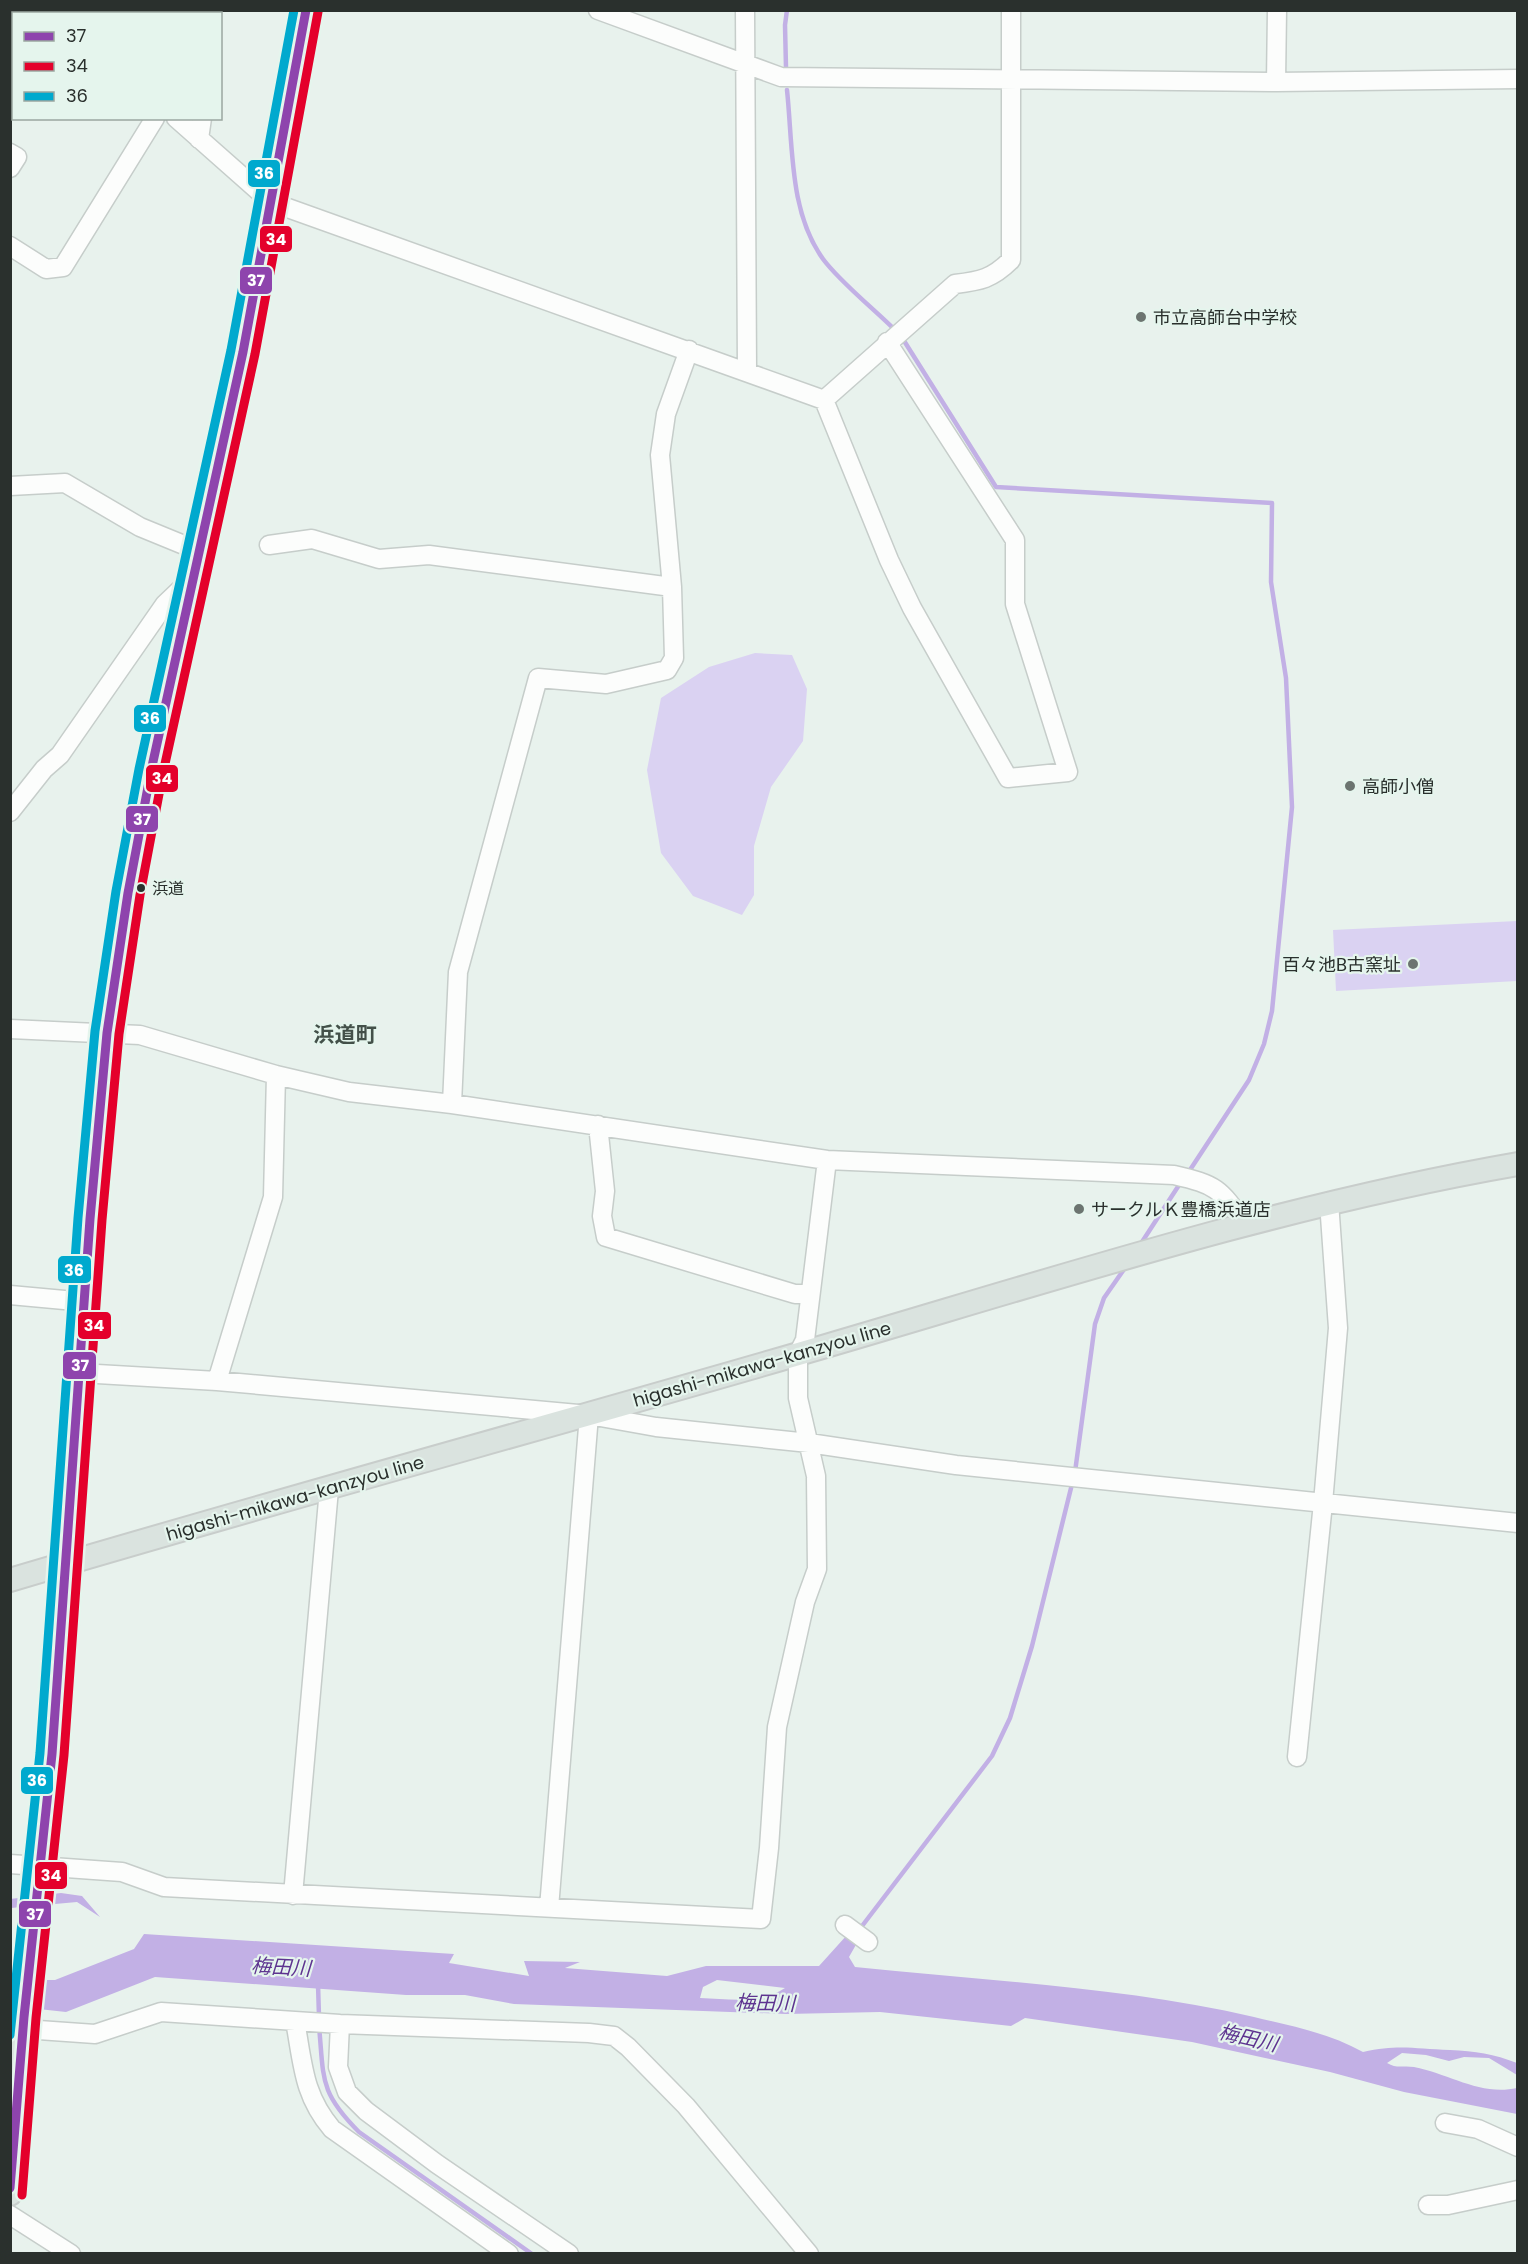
<svg xmlns="http://www.w3.org/2000/svg" width="1528" height="2264" viewBox="0 0 1528 2264" font-family="Poppins,'Noto Sans JP',sans-serif">
  <style>
    .green { fill: #dad2f2 }
    .water { fill: #c2b0e5; fill-rule: evenodd }
    .lines { fill: none; stroke-linecap: round; stroke-linejoin: round }
    .stream { stroke: #c2b0e5; stroke-width: 4.5 }
    .minor-casing { stroke: #c6cdca; stroke-width: 21 }
    .major-casing { stroke: #c8cdcb; stroke-width: 26 }
    .minor { stroke: #fcfdfc; stroke-width: 18 }
    .major { stroke: #dae3df; stroke-width: 22 }
    .bus-1-casing { stroke: #e5f5ed; stroke-width: 14 }
    .bus-2-casing { stroke: #e5f5ed; stroke-width: 14 }
    .bus-3-casing { stroke: #e5f5ed; stroke-width: 14 }
    .bus-1 { stroke: #8e44ad; stroke-width: 9 }
    .bus-2 { stroke: #e4002b; stroke-width: 9 }
    .bus-3 { stroke: #00a9ce; stroke-width: 9 }
    .poi-dot { fill: #6c7470; stroke: #e5f5ed; stroke-width: 2 }
    .bus-dot { fill: #2a302d; stroke: #e5f5ed; stroke-width: 2 }
    .labels { text-anchor: middle; dominant-baseline: central; stroke-width: 4.5; stroke-linejoin: round; paint-order: stroke }
    .bus-label { font-size: 16px; fill: #2a302d; stroke: #e5f5ed; text-anchor: start }
    .poi-label { font-size: 18px; fill: #2a302d; stroke: #e5f5ed; text-anchor: start }
    .street-label { font-size: 18px; fill: #2a302d; stroke: #e5f5ed }
    .water-label { font-size: 20px; font-style: italic; fill: #5e3490; stroke: #e5f5ed }
    .quarter-label { font-size: 21px; font-weight: bold; fill: #435049; stroke: #e5f5ed }
    .line-badge { stroke: #e5f5ed; stroke-width: 2 }
    .badge-label { font-size: 16px; text-anchor: middle; font-weight: bold; fill: #fff }
  </style>
  <rect width="100%" height="100%" fill="#e8f2ed"/>
  <!-- green -->
  <path class="green" d="M755,653L792,655L807,689L803,741L771,787L754,846V895L742,915L693,896L661,853L647,770L661,698L709,667Z
    M1517,921V981L1336,991L1333,930Z"/>
  <!-- water -->
  <path class="water" d="M61,1893L82,1896L100,1917L77,1902L11,1908L10,1899Z
    M144,1934L454,1954L449,1963L529,1976L524,1961L580,1962L565,1968L667,1976L706,1966H819L847,1935L857,1943L849,1957L855,1967C988,1981 1124,1987 1254,2017C1291,2026 1329,2033 1363,2052C1399,2044 1415,2049 1450,2050C1475,2051 1494,2054 1517,2063V2075L1489,2058L1464,2057L1449,2061L1426,2055L1402,2053L1387,2063C1397,2069 1403,2065 1414,2067C1450,2074 1480,2096 1517,2088V2114L1404,2092L1330,2072L1192,2042L1025,2018L1011,2026L880,2012L786,2014L514,2004L465,1995H406L155,1977L66,2012L11,2006L10,1980H55L134,1949ZM717,1980L785,1988C760,2005 729,1999 700,1998L703,1987Z"/>
  <g class="lines">
    <!-- stream -->
    <path class="stream" d="M786,68L785,25L787,10
      M787,90C793,146 789,212 823,259C840,282 874,309 895,330
      M901,336L996,487L1272,503L1271,582L1286,678L1292,807L1272,1011L1264,1044L1249,1080L1188,1173
      M1140,1245L1181,1182
      M1075,1472L1095,1324L1104,1298L1127,1265
      M859,1930L992,1756L1010,1718L1032,1646L1073,1480
      M318,1984L319,2017
      M319,2026C324,2079 319,2092 359,2132L532,2254"/>
    <defs>
      <path id="minor" d="M54,10L58,14
        M201,10V14
        M598,10L781,77L1276,82L1518,79
        M745,10L747,371
        M1276,82L1277,10
        M176,118L271,202L824,400L955,284C980,281 992,279 1011,260V10
        M199,139L202,118
        M10,153L17,157L10,168
        M10,246L46,269L63,267L155,118
        M824,400L889,560L912,608L1008,778L1068,772L1015,604V540L887,342
        M10,486L65,483L140,527L201,552
        M269,545L312,539L379,559L429,555L672,587
        M10,812L44,769L60,755L165,604L186,584L195,582
        M10,1029L140,1035L276,1075L349,1092L452,1104L827,1160L1174,1175C1217,1185 1219,1188 1245,1224
        M452,1104L458,972L538,678L606,684L667,670L674,658L672,587L660,455L666,414L689,350
        M598,1125L605,1191L602,1216L606,1237L795,1294H809
        M10,1295L86,1302
        M80,1373L217,1381L589,1415L656,1427L809,1443L956,1465L1518,1523
        M217,1381L273,1197L276,1075
        M1297,1757L1323,1503L1338,1328L1329,1202
        M10,1864L122,1872L164,1887L761,1919L769,1848L777,1727L805,1602L817,1569L816,1476L798,1398V1354L805,1340L827,1160
        M293,1895L329,1489
        M549,1908L589,1415
        M845,1925L868,1942
        M295,2021C303,2064 303,2095 332,2129L509,2254
        M340,2024L338,2067L347,2092L366,2111L437,2164L569,2254
        M10,2028L95,2034L161,2012L340,2024L589,2033L614,2036L628,2047L686,2106L809,2254
        M1445,2123L1478,2129L1518,2147
        M1428,2205H1448L1518,2190
        M10,2215L71,2254"/>
      <path id="major" d="M10,1580C282,1499 555,1425 826,1346C1055,1279 1282,1205 1518,1164
        M10,2194L24,2017L52,1754L90,1219L107,1033L128,893L151,771L201,552L243,352L306,10"/>
    </defs>
    <!-- minor casing -->
    <use href="#minor" class="minor-casing"/>
    <!-- major casing -->
    <use href="#major" class="major-casing"/>
    <!-- minor -->
    <use href="#minor" class="minor"/>
    <!-- major -->
    <use href="#major" class="major"/>
    <defs>
      <path id="bus-1" d="M10,2188L24,2017L52,1754L90,1219L107,1033L128,893L151,771L243,352L306,10"/>
      <path id="bus-2" d="M22,2195L36,2018L64,1755L102,1220L119,1034L140,895L163,773L255,354L318,12"/>
      <path id="bus-3" d="M10,2035L40,1753L78,1218L95,1031L116,891L139,769L231,350L294,10"/>
    </defs>
    <!-- bus-1 casing -->
    <use href="#bus-1" class="bus-1-casing"/>
    <!-- bus-2 casing -->
    <use href="#bus-2" class="bus-2-casing"/>
    <!-- bus-3 casing -->
    <use href="#bus-3" class="bus-3-casing"/>
    <!-- bus-1 -->
    <use href="#bus-1" class="bus-1"/>
    <!-- bus-2 -->
    <use href="#bus-2" class="bus-2"/>
    <!-- bus-3 -->
    <use href="#bus-3" class="bus-3"/>
  </g>
  <!-- markers -->
  <g class="poi-dot">
    <circle cx="1141" cy="317" r="6"/>
    <circle cx="1350" cy="786" r="6"/>
    <circle cx="1413" cy="964" r="6"/>
    <circle cx="1079" cy="1209" r="6"/>
  </g>
  <circle class="bus-dot" cx="141" cy="888" r="5"/>
  <g class="labels">
    <!-- bus labels -->
    <g class="bus-label">
      <text x="152" y="888">浜道</text>
    </g>
    <!-- poi labels -->
    <g class="poi-label">
      <text x="1153" y="317">市立高師台中学校</text>
      <text x="1362" y="786">高師小僧</text>
      <text x="1401" y="964" text-anchor="end">百々池B古窯址</text>
      <text x="1091" y="1209">サークルＫ豊橋浜道店</text>
    </g>
    <!-- street labels -->
    <g class="street-label">
      <text transform="translate(762 1364) rotate(-16)">higashi-mikawa-kanzyou line</text>
      <text transform="translate(295 1498) rotate(-16)">higashi-mikawa-kanzyou line</text>
    </g>
    <!-- water labels -->
    <g class="water-label">
      <text transform="translate(281 1967) rotate(3)">梅田川</text>
      <text transform="translate(765 2003) rotate(1)">梅田川</text>
      <text transform="translate(1248 2038) rotate(13)">梅田川</text>
    </g>
    <!-- quarter labels -->
    <g class="quarter-label">
      <text x="345" y="1034">浜道町</text>
    </g>
  </g>
  <g class="line-badge">
    <rect x="247" y="159" width="34" height="29" rx="6" fill="#00a9ce"/>
    <rect x="259" y="225" width="34" height="28" rx="6" fill="#e4002b"/>
    <rect x="239" y="266" width="34" height="29" rx="6" fill="#8e44ad"/>
    <rect x="133" y="704" width="34" height="29" rx="6" fill="#00a9ce"/>
    <rect x="145" y="764" width="34" height="29" rx="6" fill="#e4002b"/>
    <rect x="125" y="805" width="34" height="28" rx="6" fill="#8e44ad"/>
    <rect x="57" y="1255" width="35" height="29" rx="6" fill="#00a9ce"/>
    <rect x="77" y="1311" width="35" height="29" rx="6" fill="#e4002b"/>
    <rect x="62" y="1351" width="35" height="29" rx="6" fill="#8e44ad"/>
    <rect x="20" y="1766" width="34" height="29" rx="6" fill="#00a9ce"/>
    <rect x="34" y="1861" width="34" height="29" rx="6" fill="#e4002b"/>
    <rect x="18" y="1900" width="34" height="28" rx="6" fill="#8e44ad"/>
  </g>
  <g class="badge-label">
    <text x="264" y="179">36</text>
    <text x="276" y="245">34</text>
    <text x="256" y="286">37</text>
    <text x="150" y="724">36</text>
    <text x="162" y="784">34</text>
    <text x="142" y="825">37</text>
    <text x="74" y="1276">36</text>
    <text x="94" y="1331">34</text>
    <text x="80" y="1371">37</text>
    <text x="37" y="1786">36</text>
    <text x="51" y="1881">34</text>
    <text x="35" y="1920">37</text>
  </g>
  <!-- border -->
  <rect width="1528" height="2264" fill="none" stroke="#2a302d" stroke-width="24"/>
  <!-- legend -->
  <rect x="12" y="12" width="210" height="108" fill="#e5f5ed" stroke="#9aa6a0" stroke-width="1.5"/>
  <rect x="24" y="32" width="30" height="9" fill="#8e44ad" stroke="#9aa6a0" stroke-width="1.5"/>
  <text x="66" y="42" font-size="18" fill="#2a302d">37</text>
  <rect x="24" y="62" width="30" height="9" fill="#e4002b" stroke="#9aa6a0" stroke-width="1.5"/>
  <text x="66" y="72" font-size="18" fill="#2a302d">34</text>
  <rect x="24" y="92" width="30" height="9" fill="#00a9ce" stroke="#9aa6a0" stroke-width="1.5"/>
  <text x="66" y="102" font-size="18" fill="#2a302d">36</text>
</svg>
